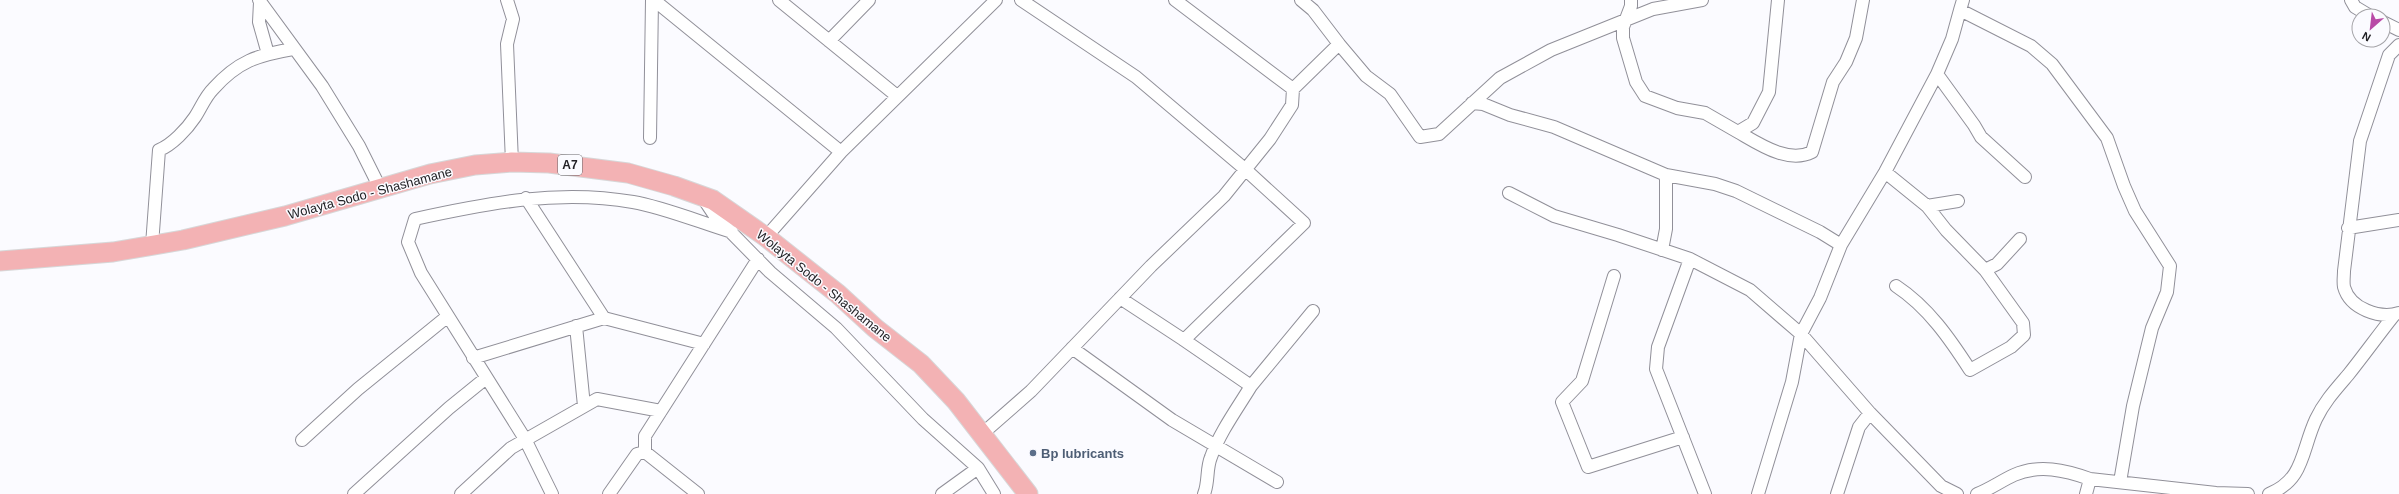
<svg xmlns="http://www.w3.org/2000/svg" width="2399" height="494" viewBox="0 0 2399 494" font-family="Helvetica,sans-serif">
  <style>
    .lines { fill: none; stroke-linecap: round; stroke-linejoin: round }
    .minor-casing { stroke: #919099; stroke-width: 14 }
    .trunk-casing { stroke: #d7d7d8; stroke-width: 21 }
    .minor { stroke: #fff; stroke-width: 12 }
    .trunk { stroke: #f3b2b4; stroke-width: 19 }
    .service-dot { fill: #5c6f8a; stroke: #fbfbff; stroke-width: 1.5 }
    .labels { text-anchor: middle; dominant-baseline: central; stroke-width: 3; stroke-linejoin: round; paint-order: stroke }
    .shield { fill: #fbfbff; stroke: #646367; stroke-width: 1 }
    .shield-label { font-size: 12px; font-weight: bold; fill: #232226 }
    .street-label { font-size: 13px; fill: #232226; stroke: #fbfbff }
    .service-label { font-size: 13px; font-weight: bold; fill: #4e5e75; stroke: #fbfbff; text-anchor: start }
  </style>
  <rect width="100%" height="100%" fill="#fbfbff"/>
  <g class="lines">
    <defs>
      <path id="minor" d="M259,0L322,86L359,146L380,188
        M507,0L513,19L507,44L512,162
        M654,0L841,152
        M779,0L897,96
        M1021,0L1136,77L1246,170L1304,223L1184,340L1251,386C1237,409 1220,432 1211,457C1206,469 1209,482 1204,494
        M1175,0L1293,89L1339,44L1366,76L1390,94L1420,137L1439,134L1500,78L1551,50L1653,9L1702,0
        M1301,0L1313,10L1339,44
        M1631,0V6L1623,27V38L1636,82L1645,96L1677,108L1705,113L1738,132L1753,123L1769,92L1778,0
        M1963,0L1960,10L2031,46L2052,64L2107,138L2124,186L2135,211L2170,266L2167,292L2152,328L2133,406L2120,482
        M2351,0L2355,7L2370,16
        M260,2L259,22L268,54
        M2383,22L2399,30
        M829,41L869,0
        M2399,45L2389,55L2360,141L2344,271C2344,276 2343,282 2344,287C2350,309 2380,319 2399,313
        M1937,74L1974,125L1981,137L2025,177
        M1472,103L1483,104L1510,115L1554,127L1666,175V229L1662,250
        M1738,132C1759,144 1788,164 1812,152L1833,82L1846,62L1856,38L1863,0
        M650,138L652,0
        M1885,172L1927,206L1946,230L1985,270L2023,323L2024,335L2011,347L1970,370C1950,339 1928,307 1896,286
        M1666,175L1715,184L1736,191L1820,232L1841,245
        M1509,193L1554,216L1618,235L1690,259L1750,290L1801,334L1870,413L1859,427L1837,494
        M526,198L604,318
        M703,198L715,216L770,272L836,328L923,419L978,468L994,494
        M1927,206L1958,201
        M2348,228L2399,220
        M766,237L841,152L996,0
        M152,245L159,150C172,145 187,129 195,117C201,108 205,97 213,89C238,61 258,55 293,49
        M1690,259L1658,347L1656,369L1705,494
        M1985,270L1997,264L2020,239
        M1614,276L1582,381L1562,402L1588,467L1683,437
        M1120,298L1184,340
        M576,326L584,406
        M1072,348L1172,420L1277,482
        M473,358L604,318L704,344
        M1251,386L1313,311
        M1870,413L1941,486L1957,494
        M982,434L1031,391L1151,266L1224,196L1270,139L1292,105L1293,89
        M302,440L358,389L448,316
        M354,494L449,408L486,378
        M461,494L511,448L597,399L661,411
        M552,494L525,439L421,273L408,242L415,219C488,203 559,189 633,202C663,207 702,223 732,232
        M609,494L637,454L645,452
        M698,494L645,452V436L758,259
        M942,494L978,468
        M1758,494L1792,382L1801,334L1820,298L1841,245L1885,172L1937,74L1952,39L1960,10
        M1977,494C1990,489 2001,481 2014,475C2039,464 2065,470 2090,479
        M2086,494L2090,479L2216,493L2248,494
        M2269,494C2305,479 2301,451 2316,419C2324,402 2336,389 2348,375C2364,355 2379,334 2395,314"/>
      <path id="trunk" d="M0,261L113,252L183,240L285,216L430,174L475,165L512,162L549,163L628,173L674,186L713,200L766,237L838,294L875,328L921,364L956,401L1028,494"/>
    </defs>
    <!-- minor casing -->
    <use href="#minor" class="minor-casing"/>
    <!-- trunk casing -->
    <use href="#trunk" class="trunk-casing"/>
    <!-- minor -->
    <use href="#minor" class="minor"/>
    <!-- trunk -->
    <use href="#trunk" class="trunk"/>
  </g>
  <!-- markers -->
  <circle class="service-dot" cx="1033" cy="453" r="4"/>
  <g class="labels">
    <!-- shield labels -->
    <rect class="shield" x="558" y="155" width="24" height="20" rx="3"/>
    <g class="shield-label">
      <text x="570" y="165">A7</text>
    </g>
    <!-- street labels -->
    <g class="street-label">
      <text transform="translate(370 193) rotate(-15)">Wolayta Sodo - Shashamane</text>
      <text transform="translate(824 286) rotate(39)">Wolayta Sodo - Shashamane</text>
    </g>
    <!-- service labels -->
    <g class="service-label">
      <text x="1041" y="453">Bp lubricants</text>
    </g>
  </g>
  <!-- north arrow -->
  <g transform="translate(2371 28) rotate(208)"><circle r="19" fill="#fbfbff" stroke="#a5a4a8"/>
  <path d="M0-3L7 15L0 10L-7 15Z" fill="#b94aa7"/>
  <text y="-6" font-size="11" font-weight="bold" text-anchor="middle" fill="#232226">N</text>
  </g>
</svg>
